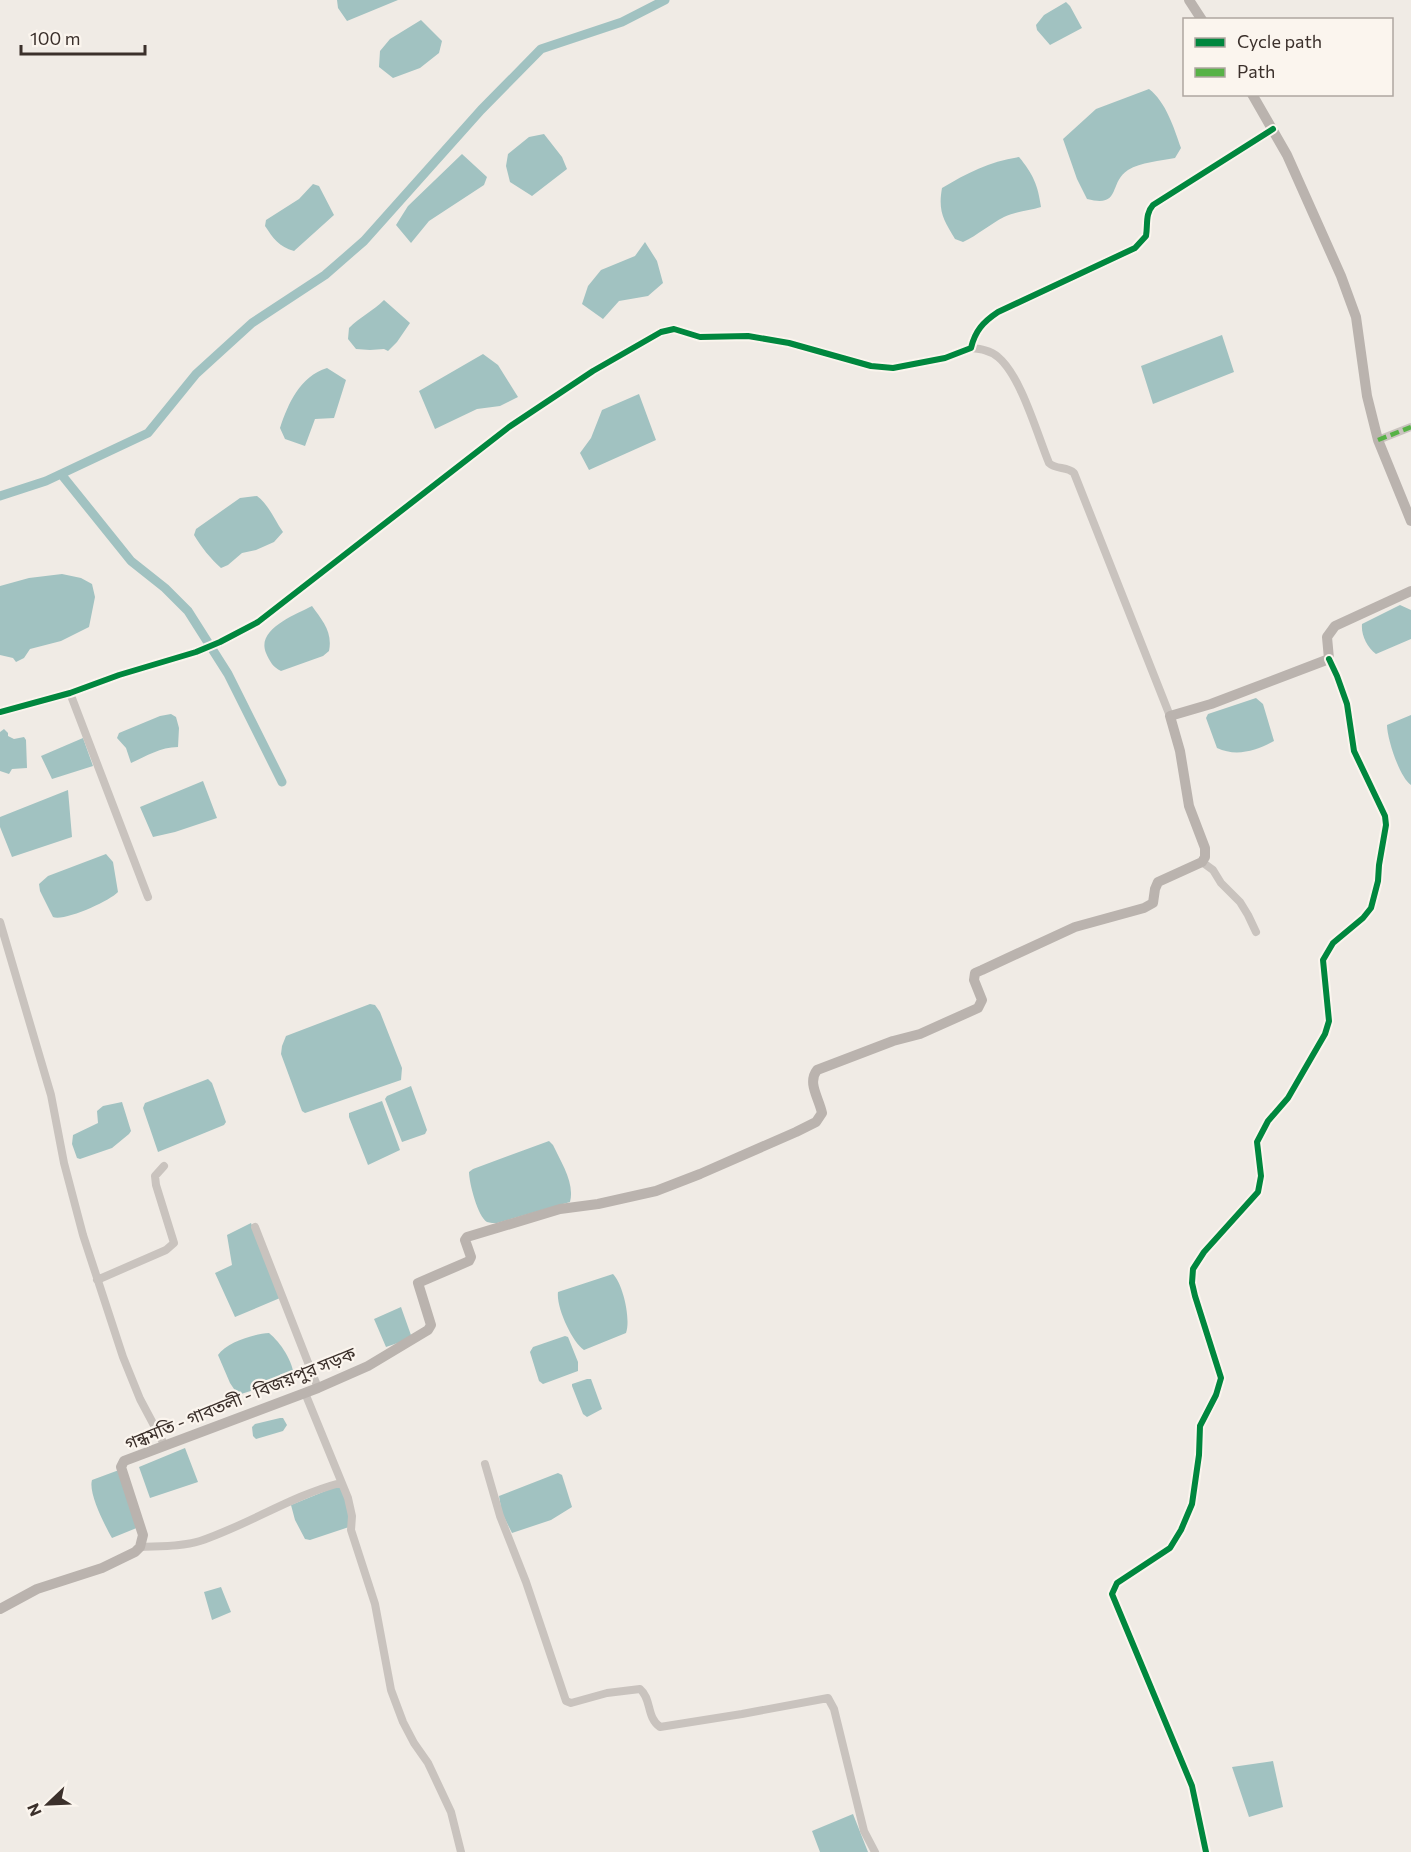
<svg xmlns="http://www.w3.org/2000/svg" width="1411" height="1852" viewBox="0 0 1411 1852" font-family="Commissioner,'Noto Sans Bengali',sans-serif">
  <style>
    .water { fill: #a1c2c1 }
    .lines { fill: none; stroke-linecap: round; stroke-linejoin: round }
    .canal { stroke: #a1c2c1; stroke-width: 9 }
    .minor { stroke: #c9c3be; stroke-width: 8 }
    .tertiary { stroke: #c9c3be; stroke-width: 9 }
    .secondary { stroke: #bab3ae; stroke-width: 10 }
    .quiet { stroke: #57b246; stroke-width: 4.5; stroke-dasharray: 9 4.5; stroke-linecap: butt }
    .cycleway-casing { stroke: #fbf5ee; stroke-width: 10 }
    .cycleway { stroke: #00873e; stroke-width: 6 }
    .labels { text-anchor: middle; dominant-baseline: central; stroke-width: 4.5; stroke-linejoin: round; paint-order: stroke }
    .street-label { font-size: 18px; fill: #3b302b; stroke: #fbf5ee }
  </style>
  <rect width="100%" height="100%" fill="#f0ebe5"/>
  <!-- water -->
  <path class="water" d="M337,0H398L347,21L338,8Z
    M1066,2L1070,6L1082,28L1050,45L1037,30L1036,25L1044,15Z
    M421,20L442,41L439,53L420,68L393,78L379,67L380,51L390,39Z
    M1149,89C1166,102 1174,128 1181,148L1175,158C1160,161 1141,162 1128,170C1108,183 1122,208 1087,199L1077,179L1063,139L1096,109Z
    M544,134L562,157L567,169L532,196L510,182L506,166L508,154L529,137Z
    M462,154L487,177L484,185L429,221L411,243L396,225L408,206Z
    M1019,157C1033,174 1038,185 1041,207C1029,211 1016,211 1004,217C990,224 978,235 963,242L955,239C943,219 938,211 942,188C967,173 990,161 1019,157Z
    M313,184L319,186L334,215L294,251C279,247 273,238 265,226L266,220L299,199Z
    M645,242L657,261L663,283L648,296L619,301L603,319L582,304L588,286L601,270L635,256Z
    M384,300L410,323L397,342L388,351L384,349L370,350L356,349L348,339L349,328C360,317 373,311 384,300Z
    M1222,335L1234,372L1153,404L1141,366Z
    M483,354L498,365L518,397L500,406L477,409L435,429L419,391Z
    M327,368L346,380L334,418L315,419L305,446L285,439L280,428C288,404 300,376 327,368Z
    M639,394L656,440L589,470L580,453L591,438L602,410Z
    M257,496C269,505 274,519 283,532L274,542L256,550L242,553L228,565L221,568C210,558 202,548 194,535L196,529L240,498Z
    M62,574L81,578L92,584L95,597L89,627L61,641L30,649L24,658L16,662L13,658L0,655V586L29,578Z
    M1400,605L1411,610V639L1376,654C1367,647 1361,635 1362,624Z
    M312,606C322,620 333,632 329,651L323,656L281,671C273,667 270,662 266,653C256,629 295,615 312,606Z
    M1256,698L1263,704L1274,741C1256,751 1236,757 1217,748L1206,718L1208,714Z
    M171,714L176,717L179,728L178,747C160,747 147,756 131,763L126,748L117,738L119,733L160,716Z
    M1411,715V785C1400,778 1387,739 1387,725Z
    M4,729L8,733V736L14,739L24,737L26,740L27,768L12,769L9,774L0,771V732Z
    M83,738L93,766L52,779L41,756Z
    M203,781L217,818L175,832L153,837L140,807Z
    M68,790L72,837L12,857L0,827V817Z
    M106,854L113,862L118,892C110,901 63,922 53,917L40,891L39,884L48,876Z
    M370,1004L375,1005L380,1012L402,1068L401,1080L305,1113L302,1111L281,1054L282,1046L286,1036Z
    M208,1079L212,1083L226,1122L224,1125L158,1152L143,1108L145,1103Z
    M411,1086L427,1130L425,1134L402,1142L385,1099L387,1096Z
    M382,1101L400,1150L368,1165L349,1117V1113Z
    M122,1102L131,1131L129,1134L112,1148L80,1159L77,1158L72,1144L73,1135L98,1123L97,1111L103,1106Z
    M549,1141L553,1145C561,1162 575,1183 570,1202L497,1223C494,1223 490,1223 487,1222C478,1217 469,1183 469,1172L473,1169Z
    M251,1223L280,1298L235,1317L215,1273L232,1265L227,1235Z
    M613,1274C623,1284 631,1319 626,1333L584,1350C572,1342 556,1307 558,1292Z
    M401,1307L412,1338L386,1347L374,1319Z
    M269,1333C281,1343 293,1361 294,1377L238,1395L230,1383L218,1355C227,1342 254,1334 269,1333Z
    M565,1336L568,1337L578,1362V1371L543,1384L539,1381L530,1352L533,1347Z
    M587,1379H591L602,1409L587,1417L583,1414L572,1386V1384Z
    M280,1418H283L287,1425L283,1431L256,1439L253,1436L252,1427L255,1424Z
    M185,1448L198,1482L150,1498L139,1467Z
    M119,1470L139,1527L112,1538C105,1526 88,1493 92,1480Z
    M558,1473L562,1475L572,1507L551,1520L512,1533L502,1513L499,1496Z
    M340,1485L347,1499L349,1527L310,1540L305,1539L295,1520L291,1505Z
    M221,1587L231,1612L212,1620L204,1592Z
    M1273,1761L1283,1807L1249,1817L1232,1767Z
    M853,1814L868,1852H820L812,1831Z"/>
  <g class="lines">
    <!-- canal -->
    <path class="canal" d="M61,474L131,561L165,588L188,611L228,674L282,782
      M0,496L46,481L148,433L196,374L252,323L325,275L364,241L481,110L541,49L622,22L665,0"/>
    <!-- minor -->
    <path class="minor" d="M971,348C980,349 990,350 998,357C1021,376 1037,434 1049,463C1056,470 1067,466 1074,473L1170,716
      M1378,440L1411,427
      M70,693L148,897
      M1202,862L1213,870L1221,883L1240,902L1248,915L1256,932
      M0,922L51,1095L64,1163L83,1235L123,1357L140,1399L165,1446
      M255,1227L318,1388
      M97,1280L166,1250L174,1243L156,1185L155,1176L164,1166
      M305,1393L348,1498L352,1516L351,1530L375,1604L391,1690L403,1722L414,1743L428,1763L451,1812L461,1852
      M485,1464L500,1516L526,1582L566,1701L571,1703L607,1693L640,1689C652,1699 646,1717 660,1727L742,1714L828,1698L834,1709L864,1831L875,1852
      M140,1547C159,1546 181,1547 200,1541C248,1525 291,1496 340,1483
      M1206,1852L1192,1786L1112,1594L1117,1583L1170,1548L1181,1530L1192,1504L1199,1455L1200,1426L1216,1395L1221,1378L1195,1296L1192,1283L1193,1269L1204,1252L1258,1192L1261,1176L1257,1142L1268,1121L1288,1098L1325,1034L1329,1021L1323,960L1333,943L1363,918L1371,908L1378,881L1379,865L1386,825L1385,816L1354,751L1347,704L1337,676L1329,659"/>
    <!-- tertiary -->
    <path class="tertiary" d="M0,712L70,693L119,675L196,652L220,642L258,622L509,427L593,371L661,332L674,329L700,337L748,336L789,343L871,366L893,368L945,358L971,348C975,331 983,322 998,312L1135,248L1146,236C1148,224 1145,214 1153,205L1273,129"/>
    <!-- secondary -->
    <path class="secondary" d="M1189,0L1202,20
      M1252,94L1287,155L1341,276L1356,317L1367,396L1378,440L1411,521
      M0,1609L37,1589L102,1568L135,1552L140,1547L143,1535L121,1467L124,1461L318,1388L368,1366L428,1330L431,1325L418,1283L469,1261L471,1257L465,1240L467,1237L560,1209L598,1204L656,1191L700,1174L796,1132L816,1122L822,1113C819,1098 807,1083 817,1070L893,1041L920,1034L978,1008L982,1000L974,980L975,973L982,970L1075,927L1144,908L1153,903L1155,889L1158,882L1202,862L1205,857V848L1189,806L1180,751L1170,716L1211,704L1329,659L1327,637L1335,626L1411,591"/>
    <!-- quiet -->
    <path class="quiet" d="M1378,440L1411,427"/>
    <defs>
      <path id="cycleway" d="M0,712L70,693L119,675L196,652L220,642L258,622L509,427L593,371L661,332L674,329L700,337L748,336L789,343L871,366L893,368L945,358L971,348C975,331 983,322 998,312L1135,248L1146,236C1148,224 1145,214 1153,205L1273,129
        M1206,1852L1192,1786L1112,1594L1117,1583L1170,1548L1181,1530L1192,1504L1199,1455L1200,1426L1216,1395L1221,1378L1195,1296L1192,1283L1193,1269L1204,1252L1258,1192L1261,1176L1257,1142L1268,1121L1288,1098L1325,1034L1329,1021L1323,960L1333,943L1363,918L1371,908L1378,881L1379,865L1386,825L1385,816L1354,751L1347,704L1337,676L1329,659"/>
    </defs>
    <!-- cycleway casing -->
    <use href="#cycleway" class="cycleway-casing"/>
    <!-- cycleway -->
    <use href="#cycleway" class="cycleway"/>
  </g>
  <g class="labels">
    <!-- street labels -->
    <g class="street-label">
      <text transform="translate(240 1398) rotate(-22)">গন্ধমতি - গাবতলী - বিজয়পুর সড়ক</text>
    </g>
  </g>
  <!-- legend -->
  <rect x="1183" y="18" width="210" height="78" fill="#fbf5ee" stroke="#aea6a0" stroke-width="1.5"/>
  <rect x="1195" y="38" width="30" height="9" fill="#00873e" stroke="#aea6a0" stroke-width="1.5"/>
  <text x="1237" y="48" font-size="18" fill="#3b302b">Cycle path</text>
  <rect x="1195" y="68" width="30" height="9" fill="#57b246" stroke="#aea6a0" stroke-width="1.5"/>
  <text x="1237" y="78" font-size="18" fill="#3b302b">Path</text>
  <!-- north arrow -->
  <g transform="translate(48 1804) rotate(247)" stroke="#fbf5ee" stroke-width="4.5" paint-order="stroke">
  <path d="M0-4.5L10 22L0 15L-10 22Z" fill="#3b302b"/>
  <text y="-9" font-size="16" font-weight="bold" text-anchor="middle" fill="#3b302b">N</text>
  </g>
  <!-- scale -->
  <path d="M21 45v9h124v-9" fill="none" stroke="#3b302b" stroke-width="3"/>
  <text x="30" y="45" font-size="18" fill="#3b302b" stroke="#fbf5ee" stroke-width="4.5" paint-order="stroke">100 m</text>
</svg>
